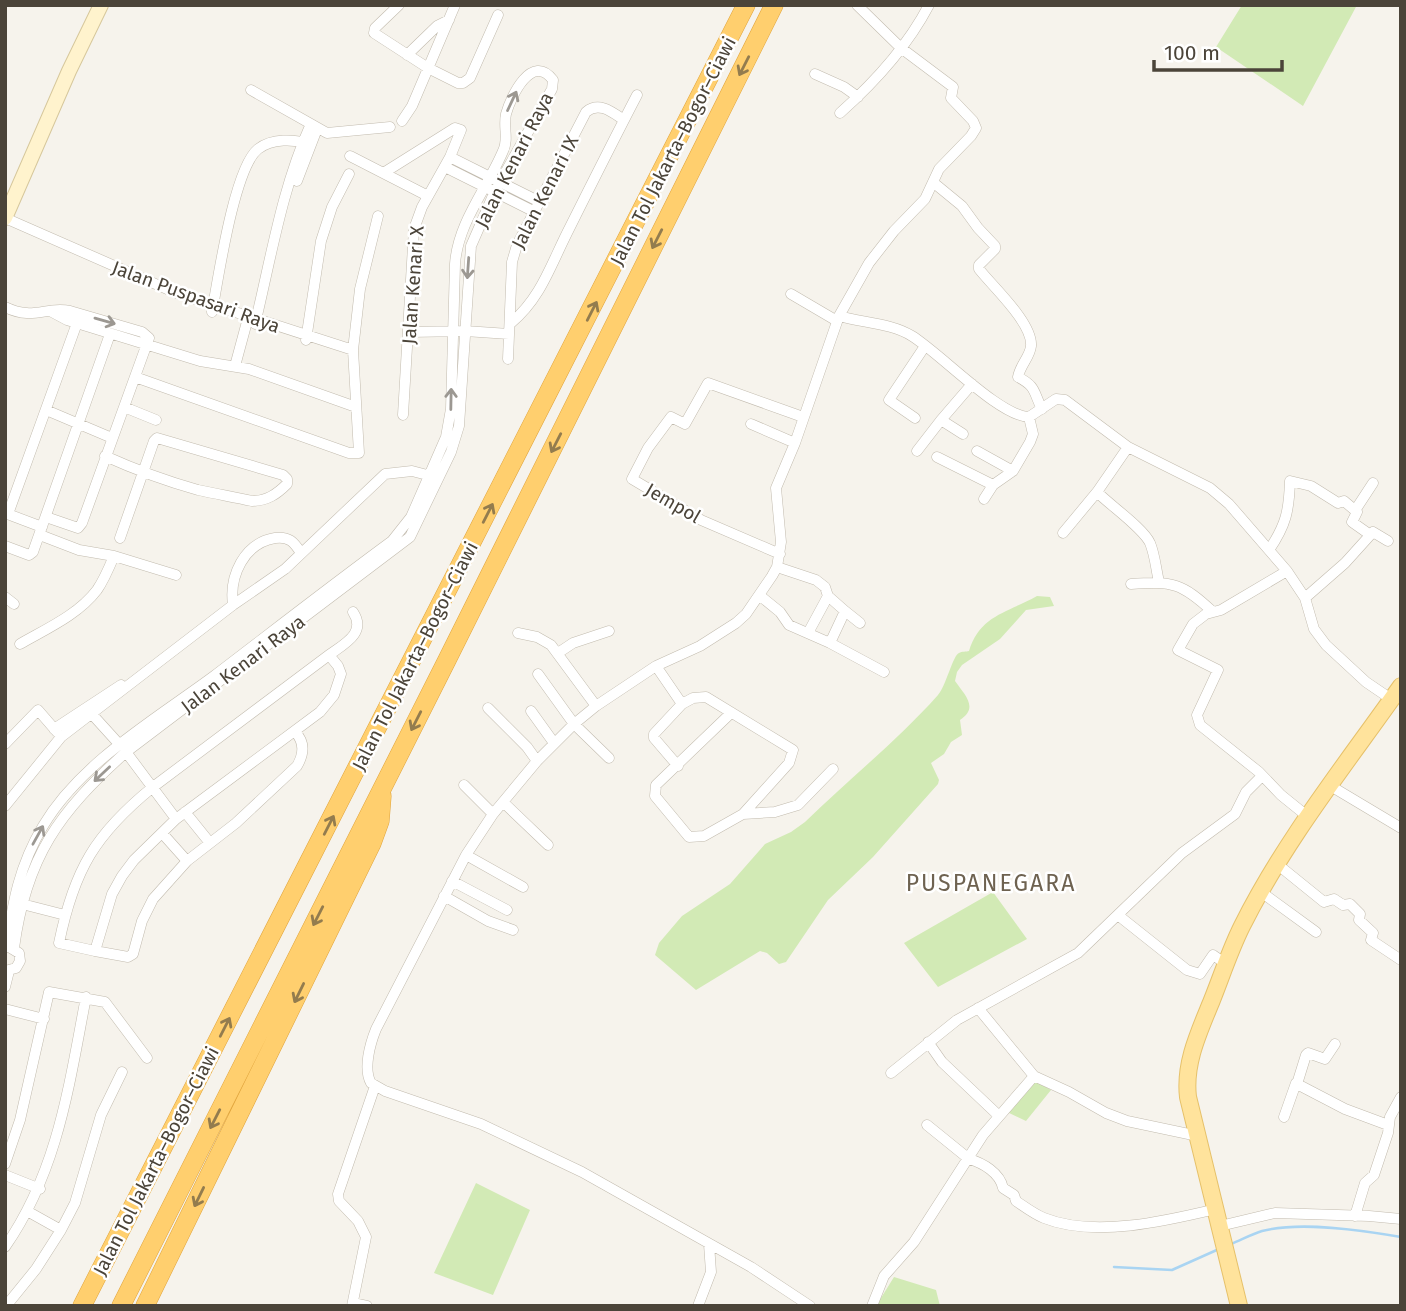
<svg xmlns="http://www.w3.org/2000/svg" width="1406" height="1311" viewBox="0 0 1406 1311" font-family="'Fira Sans',sans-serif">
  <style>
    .green { fill: #d2eab5 }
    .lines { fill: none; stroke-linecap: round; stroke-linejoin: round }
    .stream { stroke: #a9d4f2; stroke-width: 2.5 }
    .street-casing { stroke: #c2bbae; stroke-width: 11 }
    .secondary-casing { stroke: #d6c79b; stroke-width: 16 }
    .primary-casing { stroke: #e6c16a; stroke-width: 18 }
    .highway-casing { stroke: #e0a43c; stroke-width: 19 }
    .street { stroke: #fff; stroke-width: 10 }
    .secondary { stroke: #fff3cd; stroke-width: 14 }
    .primary { stroke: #ffe39c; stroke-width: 16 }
    .highway { stroke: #ffcf6e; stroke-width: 18 }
    .oneway { stroke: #937c4e }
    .oneway2 { stroke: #9c9892 }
    .labels { text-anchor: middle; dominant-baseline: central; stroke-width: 5; stroke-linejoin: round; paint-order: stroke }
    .street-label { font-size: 19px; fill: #4b4439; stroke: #fff }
    .quarter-label { font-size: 23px; letter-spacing: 2px; fill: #6e6250; stroke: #fff }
  </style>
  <rect width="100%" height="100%" fill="#f6f3ec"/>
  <!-- green -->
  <path class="green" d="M1242,5H1357L1303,106L1216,47Z
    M1037,596L1050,597L1054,606L1026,610L1000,639L962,665L957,672L955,681C965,695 979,708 960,720L962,735L951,742L944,754L931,763L939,780L938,784L873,857L828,900L786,962L779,964L767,953L760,951L696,990L655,955L659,943L682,916L730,884L765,844L791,832L805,822C849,779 897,741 938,695C946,686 953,655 959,653C962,651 966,652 969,651C980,615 1007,613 1037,596Z
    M993,892L1027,939L938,987L904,943Z
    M1034,1080L1051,1090L1026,1121L1007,1112Z
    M476,1183L530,1210L493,1295L434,1273Z
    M894,1277L936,1290L940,1306H876Z"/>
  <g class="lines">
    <!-- stream -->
    <path class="stream" d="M1231,1244C1241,1240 1252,1234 1262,1231C1301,1221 1361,1230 1401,1237
      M1114,1267L1172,1270L1219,1249"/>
    <defs>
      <path id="street" d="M399,5L375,28L374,33L428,68L458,83H463L470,78L498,15
        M407,55L437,26L449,20
        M815,74L844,87L858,97
        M251,90L327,133L390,127
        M840,113C875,82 907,47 929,5
        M402,121L412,106L455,5
        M350,156L428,196
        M450,157L540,202
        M445,167L535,212
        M385,172L455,128L461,130L450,157L422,207L414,229L403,415
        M297,181L317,129
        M934,183L962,206L978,228L995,246V249L979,265V269C992,286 1033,323 1031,346C1030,357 1020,365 1018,377C1037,387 1033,392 1042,409
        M5,218L176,293L353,350
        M791,294L837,321
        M5,307C34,321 45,306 70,311L142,332L149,338L82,523L78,528L46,517
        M52,312L67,320L200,361L249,369L356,407
        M212,312C218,280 234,168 258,149C272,138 294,139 310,144
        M839,316L869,263L894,231L925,199L939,169L971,136L976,128L973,121L951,98L953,87L901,48L857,5
        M511,323C540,299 550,267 567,233C590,187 613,141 637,95
        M255,324C271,258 282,188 310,126
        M409,332L465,331L509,334
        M306,340L321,241L332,207L349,174
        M508,359L512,262L517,245L586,112C599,101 612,112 624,120
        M235,366L248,318
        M135,377L349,453H359L353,350L360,289L378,216
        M124,407L156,420
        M46,410L112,438
        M915,418L889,400L925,346
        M941,420L963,434
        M751,424L795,443
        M917,451L941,420L972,384
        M977,451L1013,471
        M105,456C136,470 166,481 198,490C216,494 234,497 252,501C267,501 277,494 287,484V479L283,475L157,438L154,441L120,538
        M937,457L993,485
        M1097,492C1111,506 1143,528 1150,543C1155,555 1156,569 1159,582
        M984,499L993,485L1013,471L1030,442L1033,434L1029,417
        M1356,509L1373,483
        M5,513L42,527
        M8,514L77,323
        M1063,533L1097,492L1128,447
        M40,535L79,550L114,556L176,575
        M5,546L29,555L33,552L110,334
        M1269,550C1286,525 1289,511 1290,481L1311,486L1338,503L1344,501L1357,512L1352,522L1369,534
        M780,554L701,520L632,479L648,448L671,417L685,424L708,383L803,417
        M777,567L816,580L825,587L828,596L845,611L830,643L884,672
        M1287,571L1221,610L1206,614L1193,624L1178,650L1218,670L1197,715L1200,725L1259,772L1281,795L1307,816
        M1131,584C1173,581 1182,583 1213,612
        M759,595L780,612L789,625L830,643
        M5,597L14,604
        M1305,598L1345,563L1373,532L1388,541
        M233,605C229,576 244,543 275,538C289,536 294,542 301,553
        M845,611L860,623
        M518,633L537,637L551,645L596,706
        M808,633L828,596
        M20,644C46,629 78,615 97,590C104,580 109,568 114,556
        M558,653L573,643L609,631
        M329,655L338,666L341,674L334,695L320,712L176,819L134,860L122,876L112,894L95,951L59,943C74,870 95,834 153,787L329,655C344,644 367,633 353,612
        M656,666L682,704L693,698L706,697L793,750L789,763L743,814
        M538,674L574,724L609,758
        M488,708L527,747L537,761
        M531,711L554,743
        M90,712L119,744
        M731,713L656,785L655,796L689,837L704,836L743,814L775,812L798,805L833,769
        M54,729L121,685
        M5,744L38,710L57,732
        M126,752L176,819
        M678,766L654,738V734L682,704
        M464,785L493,814
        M1329,785L1401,828
        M503,802L548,845
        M5,806L61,737L233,605L285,569L385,474L412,471L431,476
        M185,812L210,843
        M162,833L187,861
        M466,855L523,887
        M1277,864L1324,902L1334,899L1343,905L1350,904L1360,914L1359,920L1373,933L1371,940L1401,960
        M452,881L507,910
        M1261,892L1316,932
        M444,896L488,921L513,930
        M22,904L65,915
        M1119,916L1187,970L1200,974L1213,955L1226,964
        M6,947C13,902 19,866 43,826C81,762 156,719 214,676C273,631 332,585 392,541L411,517L446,437L451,409L455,264C458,222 487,189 503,151C509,139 503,127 506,114C511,96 532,52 553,80L552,89L495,191L471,246L459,426L451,452L410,537L126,752C59,812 26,857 14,948
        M95,951L128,957L133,954L142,921L153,899L187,861L236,823L297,766C304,754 305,742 295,732
        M5,971L16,968L20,961L19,953L9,947
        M5,987L9,971
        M978,1008L1034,1076L1069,1092L1106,1113L1127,1121L1198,1136
        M5,1009L44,1019
        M928,1042L942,1062L998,1115
        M1335,1044L1325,1059L1308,1053L1306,1055L1297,1084L1345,1109L1388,1125
        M891,1073L957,1020L1078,953L1182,853L1235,814L1246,792L1262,776
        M1284,1117L1296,1083
        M927,1125L969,1159C983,1163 1000,1173 1003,1188L1014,1195L1016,1201C1025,1207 1034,1214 1044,1218C1094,1238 1166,1221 1216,1209
        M5,1164L20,1120L49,992L105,1002L147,1058
        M5,1175L40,1189
        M27,1211L61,1230
        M1355,1216L1365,1183L1374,1175L1388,1133L1390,1117L1401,1097
        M1220,1226L1275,1213L1369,1216L1401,1219
        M5,1247C58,1171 69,1085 86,997
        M353,1303L367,1306
        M6,1306L36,1269L61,1230L75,1203L101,1115L122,1072
        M352,1306L366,1237L358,1221L339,1201L338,1194L375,1086
        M698,1306L711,1272L709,1244
        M810,1306L751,1267L582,1172L481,1124L385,1091L371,1083C363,1069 370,1044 376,1029L466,855L493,814L537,761L574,724L596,706L656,666L700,646L736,623L746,614L772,576L777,567L781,542L776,488L795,443L839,316C863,323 891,323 912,336C941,354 999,416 1029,417L1056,399L1065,400L1128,447L1210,488L1229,504L1287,571L1305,598L1314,629L1326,645L1366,682L1391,699
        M872,1306L884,1276L914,1242L983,1135L1034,1076"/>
      <path id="secondary" d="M5,218L69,71L101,5"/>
      <path id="primary" d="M1239,1306L1188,1097C1184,1063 1199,1032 1212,1000C1222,975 1230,950 1242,926C1285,840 1346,764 1401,686"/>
      <path id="highway" d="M82,1306L746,5
        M121,1306L447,660L774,5
        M145,1306L372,843L380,821L382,796"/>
    </defs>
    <!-- street casing -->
    <use href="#street" class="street-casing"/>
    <!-- secondary casing -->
    <use href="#secondary" class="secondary-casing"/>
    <!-- primary casing -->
    <use href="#primary" class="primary-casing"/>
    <!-- highway casing -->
    <use href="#highway" class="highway-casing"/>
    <!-- street -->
    <use href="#street" class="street"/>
    <!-- secondary -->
    <use href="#secondary" class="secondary"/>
    <!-- primary -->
    <use href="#primary" class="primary"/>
    <!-- highway -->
    <use href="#highway" class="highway"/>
  </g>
  <!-- one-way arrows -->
  <defs><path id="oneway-shaft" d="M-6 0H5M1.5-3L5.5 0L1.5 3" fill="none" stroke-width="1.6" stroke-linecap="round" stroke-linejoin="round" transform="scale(1.75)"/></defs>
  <g class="oneway">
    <use href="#oneway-shaft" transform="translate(744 66) rotate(117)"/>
    <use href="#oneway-shaft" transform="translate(657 239) rotate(117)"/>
    <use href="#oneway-shaft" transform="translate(592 311) rotate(-63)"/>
    <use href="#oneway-shaft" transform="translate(556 443) rotate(117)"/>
    <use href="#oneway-shaft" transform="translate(488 513) rotate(-63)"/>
    <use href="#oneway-shaft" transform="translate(416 721) rotate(117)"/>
    <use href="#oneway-shaft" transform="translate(329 825) rotate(-63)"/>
    <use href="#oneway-shaft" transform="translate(318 916) rotate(117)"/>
    <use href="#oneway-shaft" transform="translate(299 993) rotate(116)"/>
    <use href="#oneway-shaft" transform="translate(225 1027) rotate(-63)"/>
    <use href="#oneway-shaft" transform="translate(215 1119) rotate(117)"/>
    <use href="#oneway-shaft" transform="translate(199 1197) rotate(116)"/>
  </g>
  <g class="oneway2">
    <use href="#oneway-shaft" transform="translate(512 101) rotate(-65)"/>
    <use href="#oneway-shaft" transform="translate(468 268) rotate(94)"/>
    <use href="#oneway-shaft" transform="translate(105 321) rotate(16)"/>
    <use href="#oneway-shaft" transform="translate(451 399) rotate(-89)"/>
    <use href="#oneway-shaft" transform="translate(102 774) rotate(137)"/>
    <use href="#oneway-shaft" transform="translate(38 835) rotate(-61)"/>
  </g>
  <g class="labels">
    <!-- street labels -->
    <g class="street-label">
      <text transform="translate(673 151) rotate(-63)">Jalan Tol Jakarta–Bogor–Ciawi</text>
      <text transform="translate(514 160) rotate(-63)">Jalan Kenari Raya</text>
      <text transform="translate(545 192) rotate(-63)">Jalan Kenari IX</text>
      <text transform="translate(413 285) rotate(-86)">Jalan Kenari X</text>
      <text transform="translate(196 297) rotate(20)">Jalan Puspasari Raya</text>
      <text transform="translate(673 503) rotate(30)">Jempol</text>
      <text transform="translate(415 656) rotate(-63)">Jalan Tol Jakarta–Bogor–Ciawi</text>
      <text transform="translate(243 664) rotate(-37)">Jalan Kenari Raya</text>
      <text transform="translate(156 1161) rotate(-63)">Jalan Tol Jakarta–Bogor–Ciawi</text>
    </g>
    <!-- quarter labels -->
    <g class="quarter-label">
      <text x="991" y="883">PUSPANEGARA</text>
    </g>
  </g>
  <!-- border -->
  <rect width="1406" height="1311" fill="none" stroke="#4b4439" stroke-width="14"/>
  <!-- scale -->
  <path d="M1154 60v10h128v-10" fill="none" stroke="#4b4439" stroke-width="3.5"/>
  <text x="1164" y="60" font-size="21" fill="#4b4439" stroke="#ffffff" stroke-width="5" paint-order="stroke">100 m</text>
</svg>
